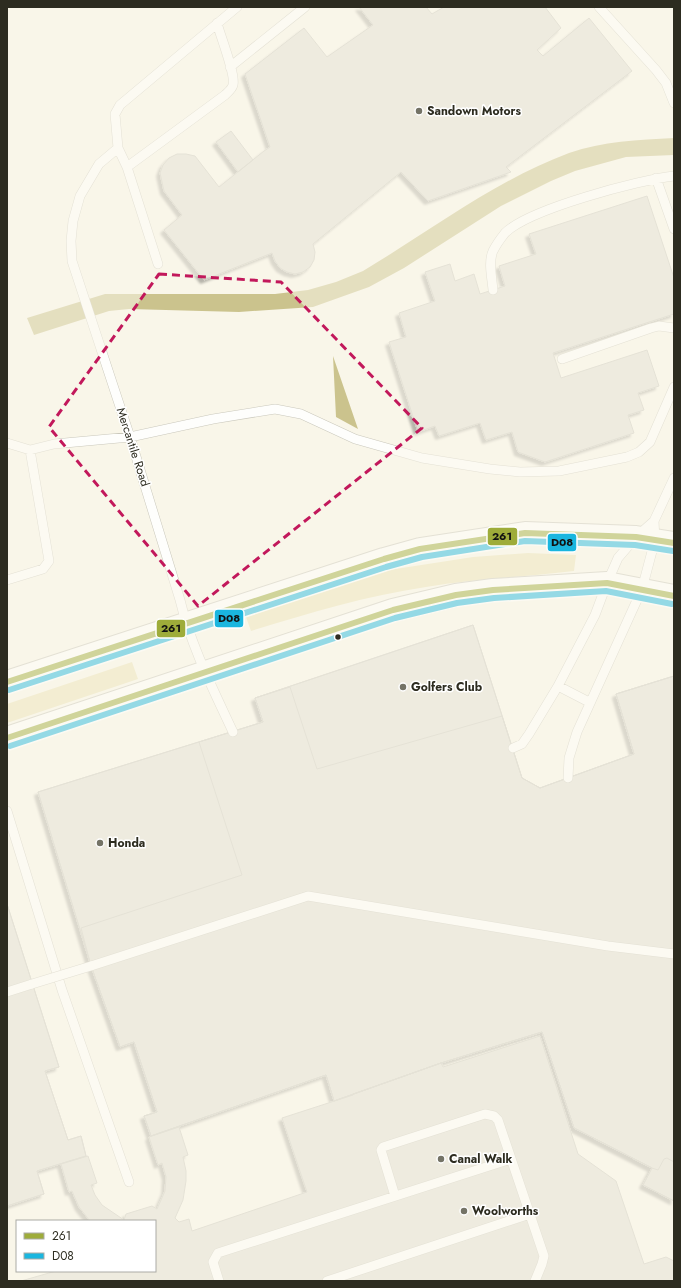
<svg xmlns="http://www.w3.org/2000/svg" width="681" height="1288" viewBox="0 0 681 1288" font-family="Jost,sans-serif">
  <style>
    .green { fill: #eae3b7 }
    .water { fill: #cbc38d }
    .building { fill: #e0ded3; stroke: #cccabf; filter: url(#shadow) }
    .lines { fill: none; stroke-linecap: round; stroke-linejoin: round }
    .service-casing { stroke: #cac8bc; stroke-width: 10 }
    .secondary-casing { stroke: #cac8bc; stroke-width: 24 }
    .service { stroke: #fefefc; stroke-width: 9 }
    .secondary { stroke: #fefefc; stroke-width: 22 }
    .service-bridge-casing { stroke: #cac8bc; stroke-width: 10; stroke-linecap: butt }
    .service-bridge { stroke: #fefefc; stroke-width: 9 }
    .bus-1-casing { stroke: #fff; stroke-width: 9 }
    .bus-2-casing { stroke: #fff; stroke-width: 9 }
    .bus-1 { stroke: #9eac3a; stroke-width: 6 }
    .bus-2 { stroke: #1ab6df; stroke-width: 6 }
    .marked { fill: none; stroke: #c2185b; stroke-width: 3; stroke-dasharray: 8 5; stroke-linejoin: round }
    .poi-dot { fill: #747366; stroke: #fff; stroke-width: 1.5 }
    .bus-dot { fill: #2d2c20; stroke: #fff; stroke-width: 1.5 }
    .labels { text-anchor: middle; dominant-baseline: central; stroke-width: 3; stroke-linejoin: round; paint-order: stroke }
    .poi-label { font-size: 12px; font-weight: bold; fill: #2d2c20; stroke: #fff; text-anchor: start }
    .street-label { font-size: 12px; fill: #2d2c20; stroke: #fff }
    .line-badge { stroke: #fff; stroke-width: 1.5 }
    .pale-badge-label { font-size: 11px; text-anchor: middle; font-weight: bold; fill: #111 }
  </style>
  <defs>
    <filter id="shadow"><feDropShadow dx="-3.5" dy="3.5" stdDeviation="1" flood-color="#0004"/></filter>
  </defs>
  <rect width="100%" height="100%" fill="#f9f6e9"/>
  <!-- green -->
  <path class="green" d="M528,553L576,555L574,571C525,577 475,579 426,587C366,596 309,613 251,631L246,617L389,570L473,557Z
    M132,662L138,679L7,723V704Z"/>
  <!-- water -->
  <path class="water" d="M674,138V155L626,157L575,171L551,181L501,206L404,268L369,287L313,307L239,312L129,309L109,311L34,335L27,318L105,294H275L308,290L336,282L363,271C430,231 496,180 569,153C603,141 638,140 674,138Z
    M333,356L358,429L336,417Z"/>
  <!-- building -->
  <path class="building" d="M359,7H426L432,14L444,7H545L561,28L537,50L543,56L589,18L632,71L506,167L511,172L428,201L401,172L313,244L315,252L314,260L310,267L303,272L295,274L287,272L280,268L275,261L272,253L204,280L164,230L182,215L164,191L160,173L163,165L169,158L177,154H186L195,156L219,187L264,151L270,147L245,74L304,28L327,57L373,25Z
    M231,131L253,160L238,172L216,142Z
    M647,196L674,278V314L553,353L561,378L647,350L659,386L638,393L644,410L628,415L634,433L545,462L518,452L512,432L486,440L480,423L439,436L435,426L418,432L389,342L406,337L399,313L435,301L425,272L450,264L455,281L474,274L480,294L505,286L499,266L536,254L529,234Z
    M473,625L522,778L540,788L634,754L616,694L674,676V1162L667,1158L664,1159L658,1170L652,1168L574,1128L542,1032L441,1063L334,1101L326,1075L151,1136L144,1116L157,1112L134,1042L120,1047L91,966L38,792L263,722L255,698Z
    M473,625L522,778L540,788L634,754L616,694L674,676V1201L643,1185L652,1168L574,1128L542,1032L441,1063L334,1101L326,1075L151,1136L144,1116L157,1112L134,1042L120,1047L91,966L38,792L263,722L255,698Z
    M674,676V1201L643,1185L652,1168L574,1128L542,1032L441,1063L334,1101L326,1075L151,1136L144,1116L157,1112L134,1042L120,1047L91,966L81,928L242,875L199,742L263,722L255,698L290,687L317,769L502,716L522,778L540,788L634,754L616,694Z
    M7,904L59,1067L45,1071L68,1140L81,1136L86,1156L37,1171L44,1194L7,1206Z
    M7,904L59,1067L45,1071L68,1140L81,1136L86,1156L37,1171L44,1194L7,1206Z
    M540,1036L578,1154L616,1181L644,1264L666,1257L674,1261V1281H21L56,1271H155V1221H90L79,1207L72,1191L69,1192L61,1164L88,1156L97,1183L91,1185L95,1195L102,1205L124,1220L126,1214L152,1206L157,1209L165,1191L166,1177L162,1163L158,1165L149,1137L179,1127L188,1155L183,1157L186,1171V1181L183,1200L175,1218L179,1222L189,1219L192,1231L307,1192L282,1118L353,1095V1094L441,1063L443,1067Z"/>
  <g class="lines">
    <defs>
      <path id="service" d="M599,7L656,70L666,83L674,103
        M230,67L305,7
        M118,148L99,164L80,196L73,221L71,241L72,261L130,437L180,600C191,646 213,689 233,732
        M127,167L225,95C228,92 232,89 233,85C236,75 220,35 217,23
        M656,178L674,229
        M158,264L127,167L118,148L115,114L120,105L237,7
        M493,290C492,278 488,262 493,251C496,245 501,238 505,233C529,209 639,180 674,176
        M562,359L651,328L659,326L674,328
        M7,443L30,450L54,444L130,437L213,419L275,409L301,414L355,439L422,458L490,469L520,472L559,471L627,457L639,452L650,442L674,387
        M7,580L43,569L49,561L30,450
        M558,686L589,702
        M513,748L522,744L529,734L558,686L595,615L607,583L618,558L636,537L654,521
        M568,778L569,758L577,732L642,589L655,540L654,521L674,478
        M7,811L62,990L129,1182
        M91,966L308,896L608,946L674,954
        M7,992L32,984
        M395,1196L381,1150L383,1147L485,1114L494,1116L498,1120L544,1256L542,1264L535,1281
        M219,1281L213,1262L218,1253L511,1159
        M327,1281L530,1214"/>
      <path id="secondary" d="M7,682L384,559L420,549L525,533L636,537L674,543
        M7,738L393,610L456,595L493,590L607,583L674,596"/>
    </defs>
    <!-- service casing -->
    <use href="#service" class="service-casing"/>
    <!-- secondary casing -->
    <use href="#secondary" class="secondary-casing"/>
    <!-- service -->
    <use href="#service" class="service"/>
    <!-- secondary -->
    <use href="#secondary" class="secondary"/>
    <defs>
      <path id="service-bridge" d="M32,984L91,966"/>
    </defs>
    <!-- service-bridge casing -->
    <use href="#service-bridge" class="service-bridge-casing"/>
    <!-- service-bridge -->
    <use href="#service-bridge" class="service-bridge"/>
    <defs>
      <path id="bus-1" d="M7,682L384,559L420,549L525,533L636,537L674,543
        M7,738L393,610L456,595L493,590L607,583L674,596"/>
      <path id="bus-2" d="M9,690L386,567L422,557L525,541L635,545L673,551
        M10,746L395,618L457,603L494,598L606,591L672,604"/>
    </defs>
    <!-- bus-1 casing -->
    <use href="#bus-1" class="bus-1-casing"/>
    <!-- bus-2 casing -->
    <use href="#bus-2" class="bus-2-casing"/>
    <!-- bus-1 -->
    <use href="#bus-1" class="bus-1"/>
    <!-- bus-2 -->
    <use href="#bus-2" class="bus-2"/>
  </g>
  <!-- marked area -->
  <path d="M0 0H681V1288H0ZM159,274L281,282L422,428L198,606L49,427Z" fill="#f9f6e9" fill-opacity=".55" fill-rule="evenodd"/>
  <path class="marked" d="M159,274L281,282L422,428L198,606L49,427Z"/>
  <!-- markers -->
  <g class="poi-dot">
    <circle cx="419" cy="111" r="4"/>
    <circle cx="403" cy="687" r="4"/>
    <circle cx="100" cy="843" r="4"/>
    <circle cx="441" cy="1159" r="4"/>
    <circle cx="464" cy="1211" r="4"/>
  </g>
  <circle class="bus-dot" cx="338" cy="637" r="3.5"/>
  <g class="labels">
    <!-- poi labels -->
    <g class="poi-label">
      <text x="427" y="111">Sandown Motors</text>
      <text x="411" y="687">Golfers Club</text>
      <text x="108" y="843">Honda</text>
      <text x="449" y="1159">Canal Walk</text>
      <text x="472" y="1211">Woolworths</text>
    </g>
    <!-- street labels -->
    <g class="street-label">
      <text transform="translate(133 447) rotate(72)">Mercantile Road</text>
    </g>
  </g>
  <g class="line-badge">
    <rect x="487" y="527" width="31" height="19" rx="4" fill="#9eac3a"/>
    <rect x="547" y="533" width="30" height="19" rx="4" fill="#1ab6df"/>
    <rect x="214" y="609" width="30" height="19" rx="4" fill="#1ab6df"/>
    <rect x="156" y="619" width="30" height="19" rx="4" fill="#9eac3a"/>
  </g>
  <g class="pale-badge-label">
    <text x="502" y="540">261</text>
    <text x="562" y="546">D08</text>
    <text x="229" y="622">D08</text>
    <text x="171" y="632">261</text>
  </g>
  <!-- border -->
  <rect width="681" height="1288" fill="none" stroke="#2d2c20" stroke-width="16"/>
  <!-- legend -->
  <rect x="16" y="1220" width="140" height="52" fill="#ffffff" stroke="#ababa6"/>
  <rect x="24" y="1233" width="20" height="6" fill="#9eac3a" stroke="#ababa6"/>
  <text x="52" y="1240" font-size="12" fill="#2d2c20">261</text>
  <rect x="24" y="1253" width="20" height="6" fill="#1ab6df" stroke="#ababa6"/>
  <text x="52" y="1260" font-size="12" fill="#2d2c20">D08</text>
</svg>
